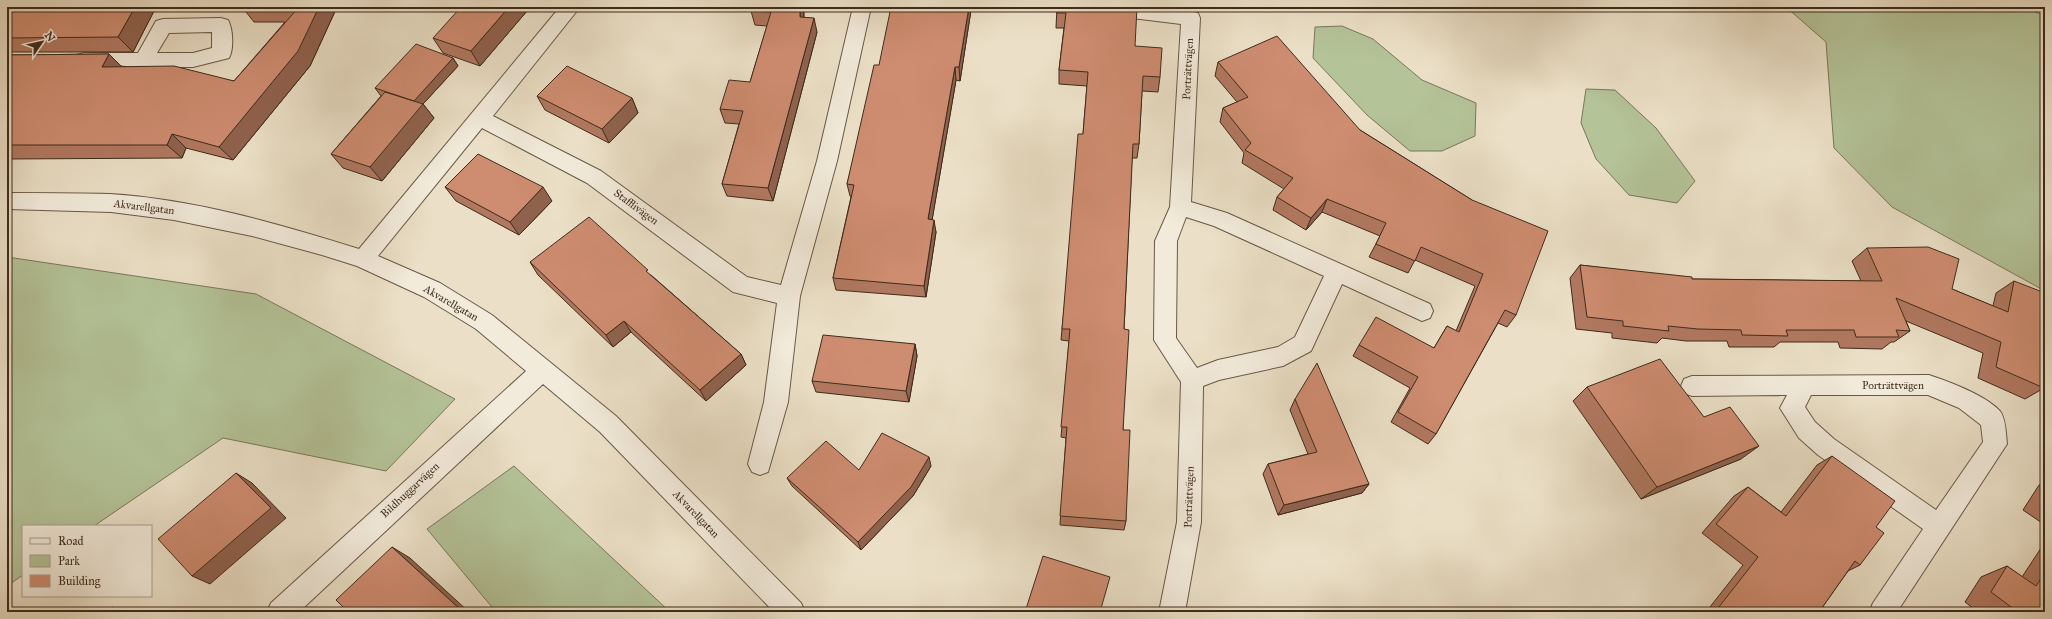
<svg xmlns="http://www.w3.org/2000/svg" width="2052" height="619" viewBox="0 0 2052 619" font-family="'IM FELL Great Primer',serif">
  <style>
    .green { fill: #b4c398; stroke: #79775a }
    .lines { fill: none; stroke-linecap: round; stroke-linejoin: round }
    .minor-casing { stroke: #695846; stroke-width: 2 }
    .minor { fill: #f2ebdb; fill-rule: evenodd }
    .wall { fill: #b17860; stroke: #3e2b1b }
    .shaded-wall { fill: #90624e; stroke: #3e2b1b }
    .building { fill: #ce8c70; stroke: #3e2b1b }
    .labels { text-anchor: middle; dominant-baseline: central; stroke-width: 3; stroke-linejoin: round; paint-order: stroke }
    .street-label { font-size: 11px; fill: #3e2b1b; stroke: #f2ebdb }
  </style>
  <rect width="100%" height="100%" fill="#ebe0c7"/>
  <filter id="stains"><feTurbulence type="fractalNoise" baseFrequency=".005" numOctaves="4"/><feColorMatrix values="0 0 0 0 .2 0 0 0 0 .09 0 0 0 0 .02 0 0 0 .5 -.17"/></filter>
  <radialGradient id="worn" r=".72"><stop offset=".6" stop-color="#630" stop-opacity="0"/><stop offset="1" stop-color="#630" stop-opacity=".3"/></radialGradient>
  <!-- green -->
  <path class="green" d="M1786,7H2018L2045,15V291L1892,207L1834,148L1826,42Z
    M1342,26L1373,39L1422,80L1476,103L1475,136L1442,151H1410L1367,115L1313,58L1315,27Z
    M1586,89L1615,90L1656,128L1695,181L1677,203L1629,195L1596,159L1581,123Z
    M7,257L256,294L455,399L386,471L223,438L94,526H23V575L7,586Z
    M514,466L670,612H496L427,529Z"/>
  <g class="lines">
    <defs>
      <path id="minor" d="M560,7H580L493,116L601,171L747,277L781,285L817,161L853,7H871L837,161L800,296L788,402L768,472L760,475L752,472L748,464L764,402L777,303L733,292L587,183L482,128L378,256L440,283L492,315L551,363L616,416L801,603L805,612H774L600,432L543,384L299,612H267L271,603L526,371L476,329L424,297L357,266L322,255L252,236L174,220L111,212L7,209V193C41,193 76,193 110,194C193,199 280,224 359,249Z
        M1098,7C1131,7 1166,4 1198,13L1200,18L1191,202L1227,213L1430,304L1433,311L1430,318L1422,321L1342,284L1311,351L1283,366L1219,380L1203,386L1201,522L1185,612H1159L1177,522L1181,382L1154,340L1155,241L1170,207L1181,24L1107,15L1100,13ZM1186,217L1214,226L1324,276L1295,337L1278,347L1218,360L1197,368L1176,338L1177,241Z
        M221,18L228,20C233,29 234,49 229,58L193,67H84L77,65L74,60L77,55L84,53H138L156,21L163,19ZM212,32V48L193,53H157L169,33Z
        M1929,375C1950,382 1985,395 2000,411C2006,419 2006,435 2007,444L1897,612H1869L1873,603L1923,529L1818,455L1799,438L1780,408L1787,395L1692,396L1684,393L1681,386L1684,379L1692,376ZM1811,395H1928L1959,408L1981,425L1983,442L1936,510L1834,439L1815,422L1805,407Z"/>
    </defs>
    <!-- minor casing -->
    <use href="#minor" class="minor-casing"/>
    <!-- minor -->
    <use href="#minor" class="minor"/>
  </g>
  <!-- wall -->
  <path class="wall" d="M7,7H156L133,52H7Z
    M242,7H337L310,66L233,160L186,148L182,158L7,159V55L109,54L121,66L234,81L285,22H254Z
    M752,7H804V17L817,32L773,201L727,196L722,184L739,124L725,123L720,109L750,82L767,26L755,25L751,11Z
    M1057,7L1135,46L1160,77L1158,92L1142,91L1139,144L1137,158H1132L1124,329L1123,430L1126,521L1124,530L1060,525L1066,438L1061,437L1069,341L1061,340L1062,329L1083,134L1087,86L1059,84V70L1064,28H1056Z
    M971,10L960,81L956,80L932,220L936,232L926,297L836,290L833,278L851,197L850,196L847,184L879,65Z
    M527,11L480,66L443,53L433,38Z
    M453,58L458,66L423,104L434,118L382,181L343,168L331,154L381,96L375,88Z
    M1218,62L1360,130L1472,200L1516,315L1507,327L1498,323L1436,434L1428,444L1391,422L1410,388L1353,356L1359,345L1434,348L1447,326L1456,331L1475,286L1415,260L1408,273L1369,257L1380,236L1322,212L1306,230L1273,210L1277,197L1284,189L1242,163L1244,153L1220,122L1223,108L1237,102L1215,76Z
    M537,96L632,98L638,113L609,143L545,110Z
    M445,187L552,201L519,235L456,201Z
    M1867,248L1952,289L1993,306L1996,293L2014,281L2044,388L2025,399L1978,378L1983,353L1906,321L1910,331L1894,342H1891L1882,349L1840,348L1838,342H1780L1774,347H1729L1727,341H1686L1662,338L1657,343L1612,338V333L1576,329L1570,278L1580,265L1692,279L1861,281L1852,261Z
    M530,262L651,275L741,354L746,365L706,401L631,332L613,347L538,275Z
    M915,344L917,356L909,402L816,392L812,381Z
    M1587,387L1741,459L1641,499L1573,401Z
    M1295,399L1369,484L1362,493L1278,515L1263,474L1268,464L1308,454L1290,410Z
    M1832,456L1876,527L1860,565L1848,571L1819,612H1706L1743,565L1702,533L1734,496L1748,487L1781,512L1817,465Z
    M931,466L913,496L861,550L792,486L787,478L859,470Z
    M2045,482V525L2023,510L2039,485Z
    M2045,542V612H1978L1965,602L1981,577L2007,566L2022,577Z"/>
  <!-- shaded-wall -->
  <path class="shaded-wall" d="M135,7H156L133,52L118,37Z
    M319,7H337L310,66L233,160L219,147Z
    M509,7H525L527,11L480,66L471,51Z
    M800,7H804L803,31L800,17Z
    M969,7H971V10L960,81L959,67Z
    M814,18L817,32L773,201L768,188Z
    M109,54L124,69L102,67Z
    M453,58L458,66L423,104L434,118L382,181L370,167L412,102Z
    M955,67L956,80L930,232L928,219Z
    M632,98L638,113L609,143L602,129Z
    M172,134L186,148L182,158L167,145Z
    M543,187L552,201L519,235L510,222Z
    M1327,199L1322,212L1306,230L1311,218Z
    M934,220L936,232L926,297L924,286Z
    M624,321L631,332L613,347L606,335Z
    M915,344L917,356L909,402L906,391Z
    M741,354L746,365L706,401L700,390Z
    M1759,446L1741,459L1641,499L1657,487Z
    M929,457L931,466L913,496L861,550L858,542Z
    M236,473L252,483L286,518L210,584L192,576Z
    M1369,484L1362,493L1278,515L1284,505Z
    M392,547L410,558L469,612H463Z
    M112,607L126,612H117Z"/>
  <!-- building -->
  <path class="building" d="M7,7H135L118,37L7,38Z
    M242,7H319L298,51L219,147L172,134L167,145H7V55L109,54L102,67L174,66L234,81L298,8Z
    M461,7H509L471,51L433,38Z
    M752,7H800V17L814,18L768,188L722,184L743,111L720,109L729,80L750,82L771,12L751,11Z
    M891,7H969L959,67H955L928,219L934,220L924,286L833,278L854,185L847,184L874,65H879Z
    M1057,7H1137L1135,46L1162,48L1160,77L1143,76L1139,144H1133L1124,329L1129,330L1123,430H1130L1126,521L1060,516L1067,427H1061L1070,329H1062L1078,134H1083L1088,72L1059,70L1066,13H1057Z
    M1277,36L1360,130L1472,200L1548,231L1516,315L1505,310L1436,434L1398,412L1418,377L1359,345L1376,317L1434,348L1447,326L1459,332L1483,274L1421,247L1415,261L1376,244L1386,223L1327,199L1311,218L1277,197L1293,178L1245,150L1251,143L1223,108L1248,97L1218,62Z
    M416,44L453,58L414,101L375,88Z
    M567,66L632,98L602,129L537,96Z
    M385,92L423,104L370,167L331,154Z
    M478,154L543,187L510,222L445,187Z
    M589,217L648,270L646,271L741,354L700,390L624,321L606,335L530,262Z
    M1928,247L1959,259L1952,289L2008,312L2014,281L2045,293V383L2044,388L1996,367L2001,342L1896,298L1910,331L1896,330L1899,337H1856L1854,330H1786L1788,336L1742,335L1741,330L1698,329L1668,326L1669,331L1623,326V321L1587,317L1580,265L1692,277V279L1882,281L1867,248Z
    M823,335L915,344L906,391L812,381Z
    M1660,359L1704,417L1730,407L1759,446L1657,487L1587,387Z
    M1317,363L1369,484L1284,505L1268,464L1317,452L1295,399Z
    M882,433L929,457L911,487L858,542L787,478L826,441L859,470Z
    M1832,456L1895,501L1876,527L1884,533L1860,565L1855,561L1819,612H1715L1758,557L1716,524L1748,487L1786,516Z
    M236,473L271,508L192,576L158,539Z
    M392,547L463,612H348L336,600Z
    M1043,556L1110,577L1100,612H1025Z
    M2007,566L2036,586L2045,572V612H2018L1991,592Z
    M112,607L117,612H106Z"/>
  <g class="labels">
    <!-- street labels -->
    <g class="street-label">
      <text transform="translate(1188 69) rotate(-87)">Porträttvägen</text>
      <text transform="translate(144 207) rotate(7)">Akvarellgatan</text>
      <text transform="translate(636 207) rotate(36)">Stafflivägen</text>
      <text transform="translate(451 303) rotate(30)">Akvarellgatan</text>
      <text x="1893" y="385">Porträttvägen</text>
      <text transform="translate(410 490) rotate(-43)">Bildhuggarvägen</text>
      <text transform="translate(1189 497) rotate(-88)">Porträttvägen</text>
      <text transform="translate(696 514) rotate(46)">Akvarellgatan</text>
    </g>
  </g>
  <!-- margin -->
  <rect width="2052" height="619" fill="none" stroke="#ebe0c7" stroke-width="24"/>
  <rect x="8" y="8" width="2036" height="603" fill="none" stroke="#3e2b1b" stroke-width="2"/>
  <rect x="12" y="12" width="2028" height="595" fill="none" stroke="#3e2b1b"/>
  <!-- legend -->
  <rect x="22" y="525" width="130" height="72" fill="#f2ebdb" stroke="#aa9e8e"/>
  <rect x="30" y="538" width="20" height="6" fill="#f2ebdb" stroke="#aa9e8e"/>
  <text x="58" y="545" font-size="12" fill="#3e2b1b">Road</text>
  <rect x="30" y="555" width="20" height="12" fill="#b4c398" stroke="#aa9e8e"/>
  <text x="58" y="565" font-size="12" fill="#3e2b1b">Park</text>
  <rect x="30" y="575" width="20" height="12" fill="#ce8c70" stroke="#aa9e8e"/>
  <text x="58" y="585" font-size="12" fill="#3e2b1b">Building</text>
  <!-- north arrow -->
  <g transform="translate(42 42) rotate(56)" stroke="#f2ebdb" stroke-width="3" paint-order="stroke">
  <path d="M0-3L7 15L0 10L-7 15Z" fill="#3e2b1b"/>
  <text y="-6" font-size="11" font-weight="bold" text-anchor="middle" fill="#3e2b1b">N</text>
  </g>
  <rect width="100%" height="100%" filter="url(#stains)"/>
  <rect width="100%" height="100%" fill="url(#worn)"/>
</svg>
